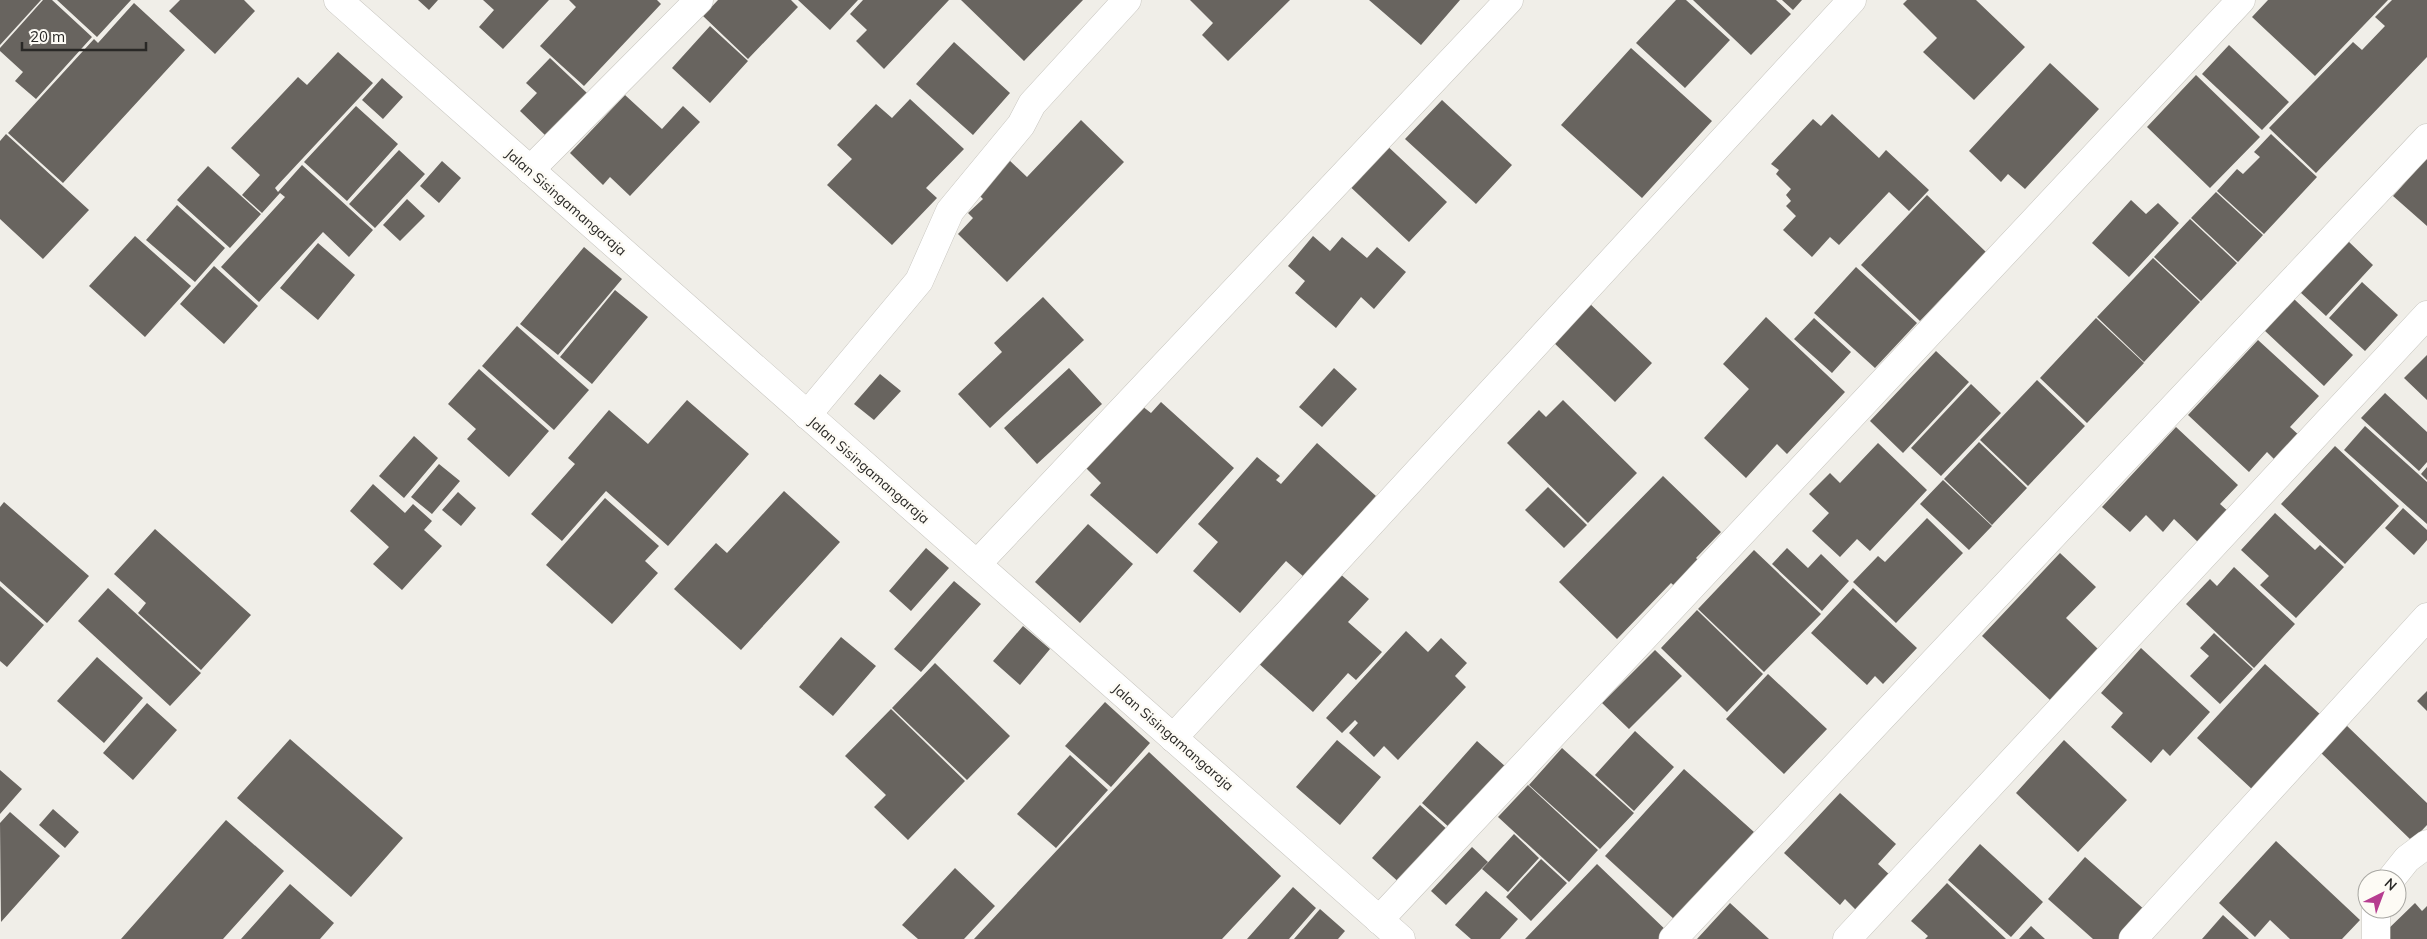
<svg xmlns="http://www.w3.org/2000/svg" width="2427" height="939" viewBox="0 0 2427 939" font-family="Mulish,sans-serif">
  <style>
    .building { fill: #68645f }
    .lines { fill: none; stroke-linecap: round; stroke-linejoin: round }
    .minor-casing { stroke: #c7c5bf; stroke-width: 29 }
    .tertiary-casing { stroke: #c7c5bf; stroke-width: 29 }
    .minor { stroke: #fff; stroke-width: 28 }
    .tertiary { stroke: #fff; stroke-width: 28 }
    .labels { text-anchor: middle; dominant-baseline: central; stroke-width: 5; stroke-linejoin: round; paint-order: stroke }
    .street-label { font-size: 14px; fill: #292826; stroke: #fdfbf5 }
  </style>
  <rect width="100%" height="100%" fill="#f0eee8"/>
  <!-- building -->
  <path class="building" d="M0,0H41L0,45Z
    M43,0H52L92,37L36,99L15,81L23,72L0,51V48Z
    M57,0H131L97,37Z
    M180,0H244L255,11L215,54L169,11Z
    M418,0H438L429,10Z
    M483,0H549L503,49L479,27L494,10Z
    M569,0H657L661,4L584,86L540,46L576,7Z
    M718,0H791L798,7L748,59L703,16Z
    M798,0H858L830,30Z
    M863,0H949L884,69L856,41L867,30L850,14Z
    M961,0H1083L1024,61Z
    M1190,0H1290L1228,61L1202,35L1213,23Z
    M1369,0H1460L1421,45Z
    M1676,0H1686L1730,40L1685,88L1636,43Z
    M1693,0H1776L1791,14L1751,55Z
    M1782,0H1802L1793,10Z
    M1907,0H1976L2025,47L1974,100L1923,52L1937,38L1903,4Z
    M2268,0H2388L2315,76L2252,17Z
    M2392,0H2427V57L2316,173L2269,128L2353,42L2362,50L2385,26L2375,17Z
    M134,3L185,50L63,183L8,133L94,39L98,43Z
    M710,26L748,61L710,103L672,68Z
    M954,42L1010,93L973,135L916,84Z
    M2229,45L2289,102L2262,130L2202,74Z
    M1631,48L1712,121L1642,198L1561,125Z
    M338,52L373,83L275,188L278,192L302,165L373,230L349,257L323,232L259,302L221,267L285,197L280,193L262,213L242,195L260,175L231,148L298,77L307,85Z
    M550,58L587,93L546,136L520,111L537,93L526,83Z
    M2050,63L2099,109L2025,189L2008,174L2001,182L1969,151Z
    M2196,75L2260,137L2210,188L2147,127Z
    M382,78L403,97L383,119L362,100Z
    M625,95L662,129L683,106L700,122L630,196L610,177L603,185L570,153Z
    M910,99L964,149L926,188L937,198L892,245L827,185L852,159L837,145L876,104L892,118Z
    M1442,100L1512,165L1476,204L1405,139Z
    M356,106L398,144L347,201L304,162Z
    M1832,114L1879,158L1886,150L1929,190L1909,211L1889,192L1839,245L1830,237L1812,257L1783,230L1796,216L1786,206L1791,201L1786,195L1791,189L1776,174L1779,170L1771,164L1813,119L1821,126Z
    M1081,120L1124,162L1007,282L958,234L973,218L968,213L983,199L976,192L1008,159L1027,177Z
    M6,134L89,210L43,259L0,219V141Z
    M2271,134L2317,177L2264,234L2217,191L2237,169L2243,174L2260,157L2254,152Z
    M1381,140L1447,202L1409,242L1343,180Z
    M399,150L425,174L375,228L349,204Z
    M2427,158V226L2393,196Z
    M442,161L461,178L439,203L420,186Z
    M208,166L261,214L230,248L177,200Z
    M2216,192L2263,235L2238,262L2191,218Z
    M1927,195L1986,252L1920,321L1861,265Z
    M407,199L425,216L400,241L383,225Z
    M2131,200L2146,214L2158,203L2179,223L2129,277L2092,243Z
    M177,205L225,248L195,282L146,240Z
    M2190,219L2237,263L2201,301L2154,257Z
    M135,236L191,286L145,337L89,286Z
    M1313,236L1330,251L1342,237L1367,258L1377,247L1406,272L1374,309L1361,297L1336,328L1295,293L1305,281L1288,266Z
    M2347,240L2373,265L2326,316L2300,292Z
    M318,243L355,275L318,320L280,288Z
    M584,247L622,279L558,355L520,324Z
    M2153,258L2200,302L2144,362L2097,317Z
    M214,266L258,306L224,344L180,304Z
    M1856,267L1917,323L1875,368L1814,313Z
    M2362,282L2398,315L2365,351L2329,318Z
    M615,290L648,317L592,384L560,357Z
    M1043,297L1084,340L990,428L958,394L1002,352L994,343Z
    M2294,299L2353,355L2324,386L2264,330Z
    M1586,300L1652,363L1615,402L1549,338Z
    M1766,317L1845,392L1787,454L1777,444L1746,478L1704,438L1749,389L1723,364Z
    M1814,318L1851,352L1832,373L1794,339Z
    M2096,318L2144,363L2087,423L2040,378Z
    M517,326L589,390L554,430L482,366Z
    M2258,340L2319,396L2290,427L2301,437L2277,462L2267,452L2249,472L2188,415Z
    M1936,351L1969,382L1903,453L1870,421Z
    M2427,355V400L2404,378Z
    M1069,368L1102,404L1037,464L1004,428Z
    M1334,368L1357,389L1322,427L1299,407Z
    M479,369L549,431L509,477L467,439L476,429L448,404Z
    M880,374L901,391L874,420L854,404Z
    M2037,380L2085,426L2028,486L1980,440Z
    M1971,384L2001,413L1941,476L1911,448Z
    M2385,393L2427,432V462L2419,471L2361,418Z
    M687,400L749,454L668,546L606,491L562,541L531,514L575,464L568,458L609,410L648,444Z
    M1563,400L1637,473L1588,523L1507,443L1539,410L1546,417Z
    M1161,402L1234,468L1157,554L1090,495L1101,483L1086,468L1142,406L1151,413Z
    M2365,426L2427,482V524L2344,450Z
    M2176,427L2238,485L2220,504L2230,513L2200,544L2174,519L2163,532L2146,515L2130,532L2102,507Z
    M414,436L438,458L404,498L379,476Z
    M1979,442L2027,488L1992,525L1944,479Z
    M1317,443L1376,496L1304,577L1286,561L1240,613L1193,571L1218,542L1198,524L1257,457L1280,476L1276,480L1281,484Z
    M1878,443L1927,490L1870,551L1857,539L1840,557L1812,531L1829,513L1809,494L1830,473L1840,483Z
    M2335,446L2399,506L2345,564L2281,504Z
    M439,464L460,481L432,514L411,497Z
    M2427,467V480L2421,474Z
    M1663,476L1721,532L1696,558L1704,566L1680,591L1671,583L1617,639L1559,582Z
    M1943,480L1992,526L1969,550L1920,504Z
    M373,484L405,513L413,504L432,521L424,530L442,546L402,590L373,564L389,547L350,511Z
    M1548,487L1587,525L1564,548L1525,510Z
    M784,491L840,542L741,650L674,589L716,543L727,553Z
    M458,492L476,508L461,526L442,510Z
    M605,498L659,546L645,561L658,573L612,624L546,565Z
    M4,502L89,576L47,623L0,581V507Z
    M2403,508L2427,530V540L2414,555L2385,528Z
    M2275,513L2315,550L2320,545L2344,567L2296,618L2260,585L2269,576L2241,550Z
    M1927,518L1963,553L1896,623L1853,582L1878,556L1885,562Z
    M1088,524L1133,564L1080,623L1035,582Z
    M155,529L251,615L201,670L138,613L146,603L114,574Z
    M926,548L949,568L911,611L889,591Z
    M1787,548L1808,568L1821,554L1849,581L1822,611L1772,564Z
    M1754,550L1821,614L1764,672L1698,609Z
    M2060,553L2096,587L2066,618L2098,649L2050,700L1982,636Z
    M2234,567L2295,624L2254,668L2186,604L2210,579L2217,586Z
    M1338,572L1369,599L1348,622L1382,652L1356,680L1348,673L1313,712L1257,662Z
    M954,581L981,604L921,672L894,649Z
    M0,586L44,625L7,667L0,661Z
    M108,588L201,673L170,706L78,621Z
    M1853,588L1917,648L1883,684L1875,676L1867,685L1811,633Z
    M1697,610L1763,674L1727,712L1661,648Z
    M1023,626L1050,649L1020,685L993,661Z
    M1406,631L1428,652L1441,638L1467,663L1455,676L1466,687L1398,760L1384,746L1374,757L1349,733L1358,723L1355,720L1342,733L1326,718Z
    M2214,633L2253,669L2220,704L2190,676L2209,656L2200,648Z
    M841,637L876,666L833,716L799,687Z
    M2141,648L2210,712L2170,756L2163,749L2151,763L2111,727L2123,713L2101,693Z
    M1655,650L1682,676L1629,729L1602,703Z
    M97,657L143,698L104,743L57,701Z
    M935,663L1010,736L967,780L892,708Z
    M2265,664L2322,716L2254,791L2197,738Z
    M1768,674L1827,729L1784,774L1726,719Z
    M2427,691V711L2417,701Z
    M1105,702L1150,743L1111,787L1065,746Z
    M147,703L177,730L133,780L103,753Z
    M891,709L965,781L908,840L874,807L886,795L845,756Z
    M2345,724L2427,803V825L2412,841L2319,751Z
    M1635,731L1674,767L1634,811L1595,775Z
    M290,739L403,838L351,897L237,798Z
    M1337,740L1381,777L1340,825L1296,787Z
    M2064,740L2127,800L2078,852L2016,793Z
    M1477,741L1506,767L1451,829L1422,803Z
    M1562,748L1634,813L1600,849L1529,785Z
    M1149,752L1281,876L1222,939H974Z
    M1070,755L1108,790L1056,848L1017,814Z
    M1684,769L1754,832L1675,920L1605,856Z
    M0,770L22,789L0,814Z
    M1528,785L1598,850L1569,882L1498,817Z
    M1840,793L1896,844L1878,864L1892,877L1859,913L1845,899L1840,905L1784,853Z
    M1420,805L1450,832L1402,885L1372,858Z
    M53,809L79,832L65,848L39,825Z
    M10,812L60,856L1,922L0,823Z
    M226,820L284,871L223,939H121Z
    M1514,834L1539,858L1508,892L1482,869Z
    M2276,841L2360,920L2342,939H2290L2270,920L2255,937L2219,903Z
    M1980,844L2043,902L2011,937L1948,880Z
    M1472,847L1488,862L1446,905L1431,891Z
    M2085,857L2146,911L2122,939H2093L2048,899Z
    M1541,859L1567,883L1531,921L1506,897Z
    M1597,864L1671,935L1668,939H1525Z
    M955,868L995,906L964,939H918L902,925Z
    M1947,883L2006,939H1925L1928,936L1911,921Z
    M290,884L334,923L320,939H241Z
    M1293,887L1316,908L1289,939H1247Z
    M1486,891L1518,919L1500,939H1471L1455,925Z
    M1730,903L1769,939H1697Z
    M2415,903L2422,911L2427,906V939H2390L2384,933Z
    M1320,909L1345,931L1338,939H1294Z
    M2223,915L2249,939H2202Z
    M2031,926L2045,939H2019Z"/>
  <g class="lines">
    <defs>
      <path id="minor" d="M530,170L699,0
        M807,415L919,281L950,211L1021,125L1032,104L1127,0
        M977,564L1509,0
        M1173,738L1852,0
        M2391,879L2407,859L2427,844
        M1379,920L2241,0
        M1673,939L2427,138
        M1847,939L2427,315
        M2133,939L2427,617
        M2376,939V909"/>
      <path id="tertiary" d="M338,0L1401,939"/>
    </defs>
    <!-- minor casing -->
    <use href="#minor" class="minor-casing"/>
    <!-- tertiary casing -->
    <use href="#tertiary" class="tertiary-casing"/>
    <!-- minor -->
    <use href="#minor" class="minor"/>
    <!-- tertiary -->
    <use href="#tertiary" class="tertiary"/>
  </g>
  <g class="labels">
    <!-- street labels -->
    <g class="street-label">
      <text transform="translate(566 202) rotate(41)">Jalan Sisingamangaraja</text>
      <text transform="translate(869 470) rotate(41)">Jalan Sisingamangaraja</text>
      <text transform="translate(1173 737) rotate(41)">Jalan Sisingamangaraja</text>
    </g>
  </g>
  <!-- north arrow -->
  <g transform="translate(2382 894) rotate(42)"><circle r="24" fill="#fdfbf5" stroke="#a8a7a2"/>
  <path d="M0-4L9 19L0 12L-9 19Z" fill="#b63d90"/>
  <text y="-8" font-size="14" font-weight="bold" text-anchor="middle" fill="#292826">N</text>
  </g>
  <!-- scale -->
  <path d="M22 42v8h124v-8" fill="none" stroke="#292826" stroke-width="2.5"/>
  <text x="30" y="42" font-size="15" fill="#292826" stroke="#fdfbf5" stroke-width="4" paint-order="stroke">20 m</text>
</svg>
